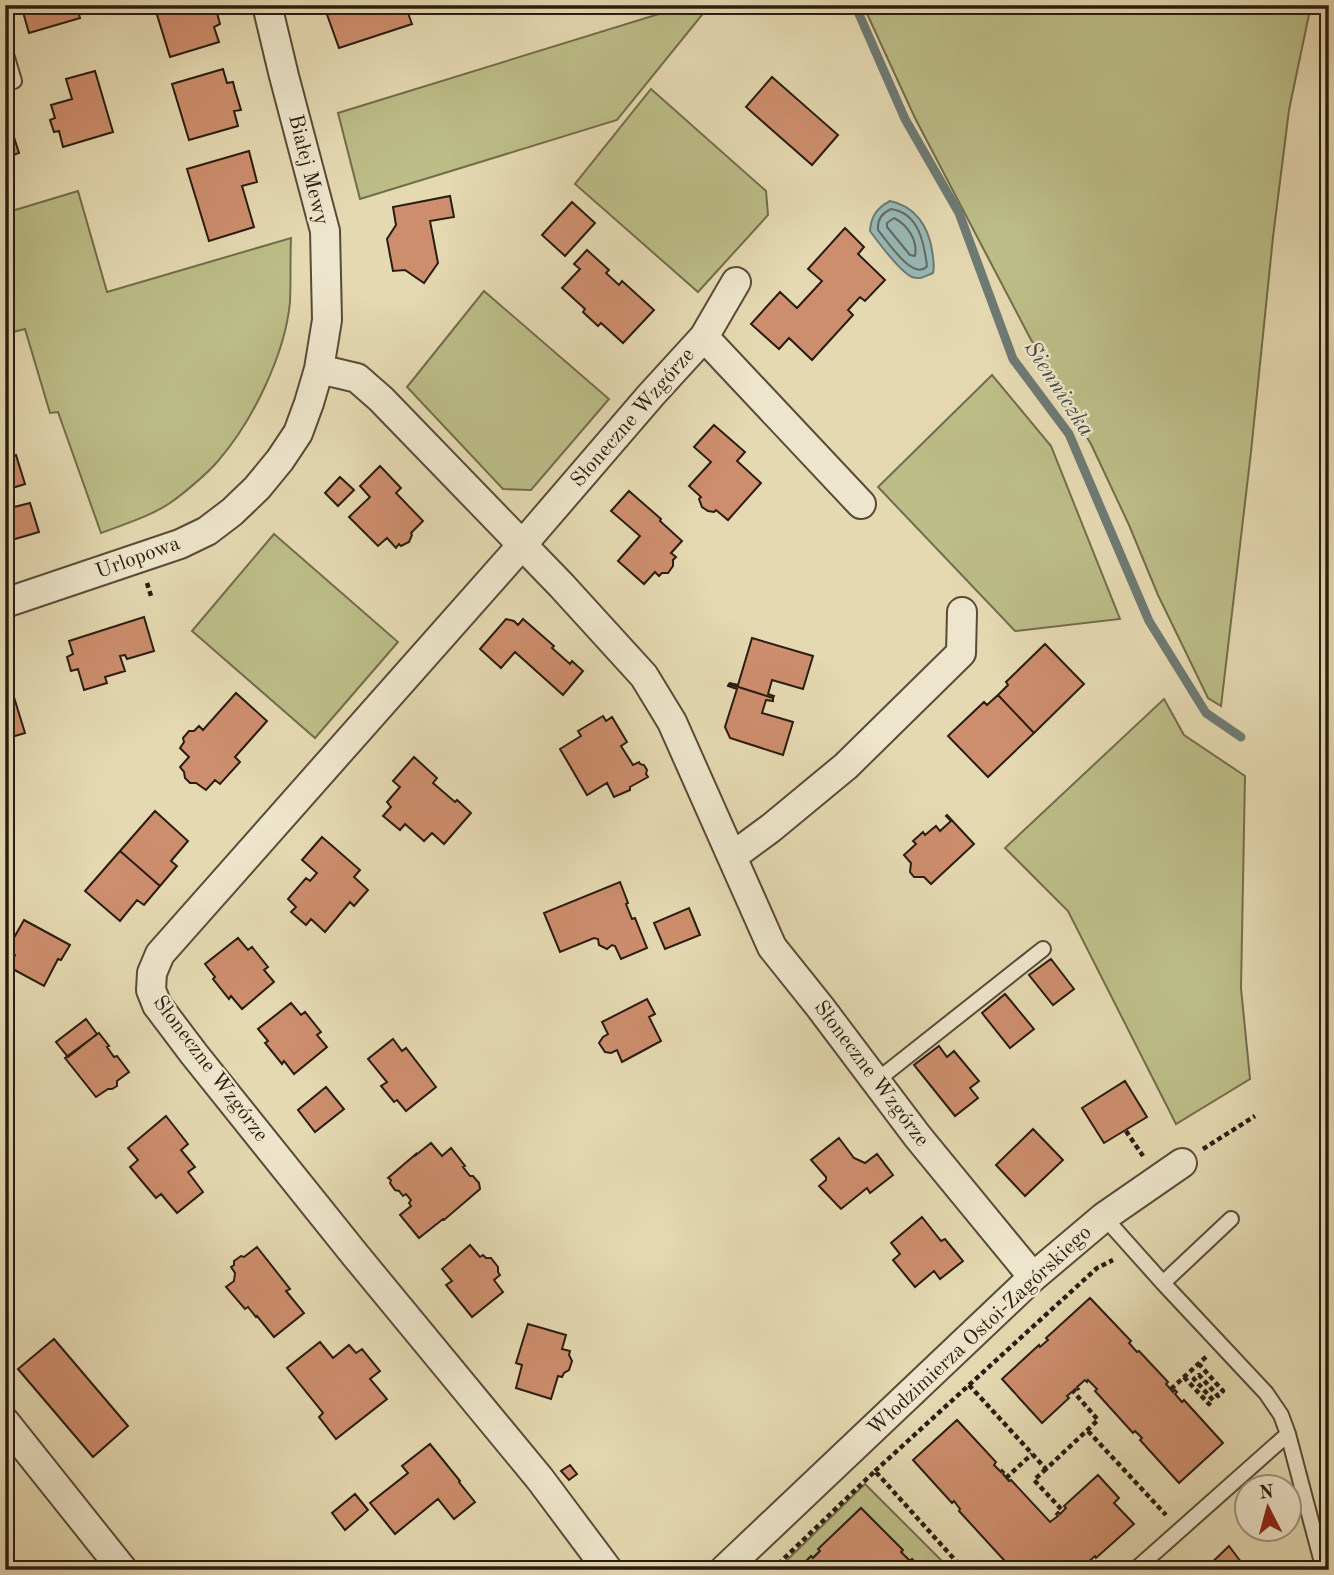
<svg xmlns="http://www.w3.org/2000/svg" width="1334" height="1575" viewBox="0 0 1334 1575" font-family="'Old Standard TT',serif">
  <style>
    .green { fill: #bcbd87; stroke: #736c4c; stroke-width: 2 }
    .water { fill: #99b8b6; stroke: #6d7a74; stroke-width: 2 }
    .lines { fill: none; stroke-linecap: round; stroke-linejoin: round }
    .shore { stroke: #626a64; stroke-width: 2 }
    .stream { stroke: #6d7a74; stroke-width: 9 }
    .building { fill: #cd8e6d; stroke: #2a1c11; stroke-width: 2 }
    .service-casing { stroke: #594b39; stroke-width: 18 }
    .minor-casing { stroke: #594b39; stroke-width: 32 }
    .path { stroke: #2a1c11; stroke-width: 4.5; stroke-dasharray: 5 3.5; stroke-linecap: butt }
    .service { stroke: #eee6cc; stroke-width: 14 }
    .minor { stroke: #eee6cc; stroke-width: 28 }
    .labels { text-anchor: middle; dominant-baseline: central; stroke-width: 5; stroke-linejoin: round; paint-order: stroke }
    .street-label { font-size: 21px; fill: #2a1c11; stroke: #eee6cc }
    .water-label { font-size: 23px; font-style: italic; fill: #4b4b43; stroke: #eee6cc }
  </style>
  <rect width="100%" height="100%" fill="#e5d9b1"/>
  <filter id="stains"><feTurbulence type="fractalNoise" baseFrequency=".00286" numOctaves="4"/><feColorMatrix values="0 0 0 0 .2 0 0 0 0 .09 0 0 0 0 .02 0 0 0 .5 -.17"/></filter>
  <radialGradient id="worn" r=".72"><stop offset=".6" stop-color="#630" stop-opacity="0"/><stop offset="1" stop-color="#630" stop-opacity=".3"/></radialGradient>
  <!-- green -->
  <path class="green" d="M688,5H710L617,120L360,199L338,113Z
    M863,5H1311L1289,110L1273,237L1251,452L1221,706L1208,698L1158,595L1129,525L1091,444L1065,401L1029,336L915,118Z
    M651,89L766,191L768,215L698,292L575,184Z
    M78,191L107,292L291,238C290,259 291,281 290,302C285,355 252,422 218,461C208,473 183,494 170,503C151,516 122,525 101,533L58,412L50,413L25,329L5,334V213Z
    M484,291L609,399L531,490L503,489L407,387Z
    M992,375L1051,446L1120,619L1015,631L878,487Z
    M274,534L398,642L315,738L192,631Z
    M1164,699L1184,735L1245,776L1241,988L1250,1079L1176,1124L1068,911L1005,848Z
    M865,1484L946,1565L941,1570H922L912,1560L910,1561L901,1552L902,1550L861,1508L819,1549L820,1551L797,1570H777Z"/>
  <!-- water -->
  <path class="water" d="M890,201C915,206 928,226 932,250C933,258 935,265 933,273C926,276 920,280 912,277C899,271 879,243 870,231C871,216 877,208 890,201Z"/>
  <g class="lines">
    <!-- shore -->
    <path class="shore" d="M891,209C919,213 924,243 927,266C914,282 887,241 878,230C877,220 882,213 891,209Z
      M894,218C908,225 918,241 915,256L910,255L887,227V223Z"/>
    <!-- stream -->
    <path class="stream" d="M855,5L905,119L959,213L1013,359L1069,434L1149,621L1206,713L1241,737"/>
  </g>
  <!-- building -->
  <path class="building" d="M21,5H76L80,18L29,33Z
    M154,5H215L220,24L214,27L219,42L170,57Z
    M337,5H405L412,24L339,48L325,9Z
    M223,69L227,83L233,82L235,90L241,110L234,111L238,126L189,140L172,84Z
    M95,71L113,132L63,147L59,131L54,132L50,120L55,118L51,105L72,99L66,79Z
    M772,77L838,135L812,165L746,107Z
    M5,116H7L19,153L5,158Z
    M249,151L257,182L242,186L254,227L209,241L187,169Z
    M450,196L454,217L430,221L438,263L424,283L405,270L393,271L387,239L396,225L393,207Z
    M572,202L595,223L565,256L542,235Z
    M845,228L864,247L858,254L885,280L865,301L860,297L848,310L853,315L812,360L789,338L779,349L751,324L780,292L797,308L822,281L808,269Z
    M587,250L609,270L606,273L619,285L622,281L654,310L623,343L601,323L598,326L583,312L585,309L562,288L580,269L574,264Z
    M714,425L745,452L737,461L761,483L728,520L716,510L714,512L708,511L702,507L699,499L701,497L689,486L711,462L694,447Z
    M16,455L25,484L9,489L14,507L30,503L39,532L5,542V459Z
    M380,466L401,488L396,493L423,521L411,533L412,535L409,542L401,546L399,544L396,548L387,538L378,546L349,517L370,497L360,486Z
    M340,477L354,490L338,506L325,493Z
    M629,491L661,519L660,521L682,541L671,553L676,557L673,560V566L668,573H662L659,576L655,572L644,584L618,561L640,536L611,511Z
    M144,617L154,651L127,659L125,655L120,656L125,671L105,677L107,683L84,690L78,669L71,671L67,657L73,654L69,641Z
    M506,619L514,621L518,625L523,619L554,646L552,648L570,664L572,661L583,671L563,695L515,652L501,668L480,649Z
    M752,638L813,656L803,689L772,680L768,694L774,696L773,698L729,684L730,683L738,685Z
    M1045,644L1084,684L1034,733L998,695L1008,685L1006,682Z
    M5,668L25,733L5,739Z
    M729,684L773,698V701L766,700L762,713L793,722L783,755L730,738L725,727L737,689L728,686Z
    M236,693L267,721L235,757L240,762L220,784L215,780L206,790L196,783H190L185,778L184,772L180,767L189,757L180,748L184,742L183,738L189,731H194L199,726L203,730Z
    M998,695L1034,733L988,777L948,736L984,702L987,705Z
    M603,716L606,721L612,717L627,742L621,746L633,765L639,762L640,764L644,765L647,770L646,774L648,777L630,787V790L614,797L607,783L587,795L560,749L581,736L578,731Z
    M414,757L437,778L433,783L455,802L457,800L471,813L444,844L432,833L424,841L405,824L400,830L383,816L391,807L387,802L400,787L393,781Z
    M155,811L188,841L171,861L177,866L160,886L120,851Z
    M947,815L974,844L931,884L924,877H914L910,872L911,863L904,855L916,844L913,841L923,832L925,835L936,826L940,831L951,821L946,816Z
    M322,837L360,870L354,877L368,890L354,906L350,902L325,932L311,919L306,925L291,912L296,907L288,899L306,878L310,881L317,873L302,860Z
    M120,851L160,886L144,905L137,900L120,921L85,891Z
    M620,882L628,903L626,904L632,919L635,918L647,948L621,959L615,946L612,945L607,949L599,945L598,939L594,938L560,952L544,913Z
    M689,908L700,935L665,949L654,923Z
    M24,920L70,945L61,960L58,959L44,986L9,967L15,955L7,950Z
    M238,938L248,950L252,947L268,967L264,970L274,982L242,1009L231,996L229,999L213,979L215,977L205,964Z
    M1051,959L1074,989L1053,1005L1029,975Z
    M1005,994L1034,1029L1010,1048L982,1013Z
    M647,999L655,1014L649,1017L661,1041L622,1062L617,1050L611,1053L605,1052L599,1043L603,1037L608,1034L602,1022Z
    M291,1003L301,1015L305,1012L321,1032L317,1035L327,1047L294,1074L284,1061L282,1064L265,1043L268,1041L258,1029Z
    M86,1019L97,1034L68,1057L56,1042Z
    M99,1033L109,1046L107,1047L114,1057L117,1056L129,1072L117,1081V1086L112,1089H108L96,1097L65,1058Z
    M393,1039L402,1051L406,1048L436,1087L406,1111L397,1100L394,1102L381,1086L387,1082L368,1059Z
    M939,1046L947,1057L954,1051L979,1081L970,1088L978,1098L955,1116L914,1065Z
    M1125,1081L1147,1117L1104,1143L1082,1108Z
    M326,1087L344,1109L315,1132L298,1110Z
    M166,1116L188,1144L181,1150L195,1167L188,1172L203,1192L177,1213L161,1194L156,1198L130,1167L138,1160L128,1148Z
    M1033,1129L1063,1160L1025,1196L996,1165Z
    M839,1138L854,1158L865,1163L877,1154L893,1175L870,1193L867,1188L841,1209L819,1186L826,1180V1177L811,1160Z
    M431,1143L442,1156L451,1148L465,1166L463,1167L470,1176H473L479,1183L480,1189L444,1220L443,1219L419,1238L400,1215L411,1206L409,1203L411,1200L406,1194L403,1196L399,1191L395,1190L390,1183L391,1180L388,1178L416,1154V1155Z
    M922,1217L941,1241L945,1239L963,1261L940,1279L934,1271L915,1287L893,1260L900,1254L891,1243Z
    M470,1245L480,1257L483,1255L486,1258H491L498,1267V1272L500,1275L494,1280L503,1292L472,1317L446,1285L452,1281L442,1269Z
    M257,1247L290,1289L286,1291L304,1313L274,1337L257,1316L256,1317L248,1307L245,1309L226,1287L234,1281L235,1273L231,1267L234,1265V1261L241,1256L244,1257Z
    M1090,1298L1131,1341L1129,1343L1137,1352L1139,1351L1168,1382L1166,1384L1173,1392L1175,1390L1177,1392L1175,1394L1182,1402L1184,1400L1223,1443L1179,1483L1140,1440L1142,1438L1135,1431L1133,1433L1095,1391L1097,1389L1088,1380L1087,1382L1085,1380L1077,1387L1079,1389L1077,1390L1075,1389L1073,1391L1067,1396L1069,1398L1042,1423L1002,1379L1039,1345L1040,1347L1048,1340L1046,1338Z
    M528,1324L566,1335L562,1349L570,1351L569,1355L572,1361L569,1370L564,1373L562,1377L558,1376L551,1399L516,1388L522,1365L516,1363Z
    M54,1339L128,1426L93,1457L18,1369Z
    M320,1342L333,1358L349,1345L356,1353L362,1349L380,1371L370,1379L387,1399L336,1439L319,1417L323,1413L287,1368Z
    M957,1420L996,1462L994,1465L1001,1472L1002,1470L1004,1472L1003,1474L1009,1481L1011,1480L1050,1522L1058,1516L1056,1514L1058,1512L1060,1514L1066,1508L1064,1506L1098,1475L1119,1498L1114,1503L1134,1524L1096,1558L1095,1556L1087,1563L1089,1565L1083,1570H1013L959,1511L960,1509L954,1501L952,1503L913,1460Z
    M430,1444L460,1481L459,1482L475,1502L454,1519L438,1499L395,1534L370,1503L408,1473L402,1466Z
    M570,1465L577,1474L569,1480L561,1471Z
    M355,1494L368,1510L345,1530L332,1513Z
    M861,1508L903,1550L901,1552L910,1561L912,1559L922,1570H797L811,1556L813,1558L820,1551L818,1549Z
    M1229,1546L1247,1570H1204Z"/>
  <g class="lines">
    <defs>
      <path id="service" d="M5,51L14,81
        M876,1081L1043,949
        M1104,1217L1163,1283L1266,1393L1281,1415L1288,1434L1324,1570
        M1163,1283L1231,1219
        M1135,1570L1288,1434"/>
      <path id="minor" d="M704,337L736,282
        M319,369L357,378L381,399L562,586L644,676L672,722L772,947L820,1007L918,1137L1033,1277
        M5,603L180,544L207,531L232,512L257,488L280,460L298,433L309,403L319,369L327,320L325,231L284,76L267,5
        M733,856L771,828L846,766L961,653L962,612
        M5,1422L123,1570
        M608,1570L540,1479L356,1256L194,1054L157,1005L151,990L152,973L160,954L522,545L651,395L704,337L861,504
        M724,1570L1033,1277L1104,1217L1182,1163"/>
    </defs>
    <!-- service casing -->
    <use href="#service" class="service-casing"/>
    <!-- minor casing -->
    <use href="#minor" class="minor-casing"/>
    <!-- path -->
    <path class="path" d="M147,583L151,596
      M1126,1131L1143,1156
      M1203,1149L1255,1116
      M1184,1377L1209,1404L1213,1400L1194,1379L1199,1375L1218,1396L1223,1391L1199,1364
      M969,1385L1046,1469L1098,1420L1073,1391
      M1171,1389L1207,1356
      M1088,1431L1166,1515
      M1046,1469L1034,1480L1063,1511
      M875,1471L1097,1268L1113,1260
      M1006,1478L1032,1454
      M772,1570L875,1471L964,1570"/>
    <!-- service -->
    <use href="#service" class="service"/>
    <!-- minor -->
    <use href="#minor" class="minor"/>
  </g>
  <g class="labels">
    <!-- street labels -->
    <g class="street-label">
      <text transform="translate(308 170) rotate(76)">Białej Mewy</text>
      <text transform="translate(633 418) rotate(-49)">Słoneczne Wzgórze</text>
      <text transform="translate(138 558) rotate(-20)">Urlopowa</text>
      <text transform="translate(210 1069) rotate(53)">Słoneczne Wzgórze</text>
      <text transform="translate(871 1074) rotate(53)">Słoneczne Wzgórze</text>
      <text transform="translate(980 1331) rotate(-43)">Włodzimierza Ostoi-Zagórskiego</text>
    </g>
    <!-- water labels -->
    <g class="water-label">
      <text transform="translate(1059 389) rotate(57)">Sienniczka</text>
    </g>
  </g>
  <!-- margin -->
  <rect width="1334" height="1575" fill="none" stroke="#e5d9b1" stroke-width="28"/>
  <rect x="7" y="7" width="1320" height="1561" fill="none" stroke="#2a1c11" stroke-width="3.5"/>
  <rect x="14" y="14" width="1306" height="1547" fill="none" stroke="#2a1c11" stroke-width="2"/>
  <!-- north arrow -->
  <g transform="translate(1268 1508) rotate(354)"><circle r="33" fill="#eee6cc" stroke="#a09581" stroke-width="2"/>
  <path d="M0-5L12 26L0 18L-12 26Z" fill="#8f2418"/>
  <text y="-10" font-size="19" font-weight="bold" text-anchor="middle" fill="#2a1c11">N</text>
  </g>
  <rect width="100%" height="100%" filter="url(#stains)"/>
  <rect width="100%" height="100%" fill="url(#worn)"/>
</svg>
